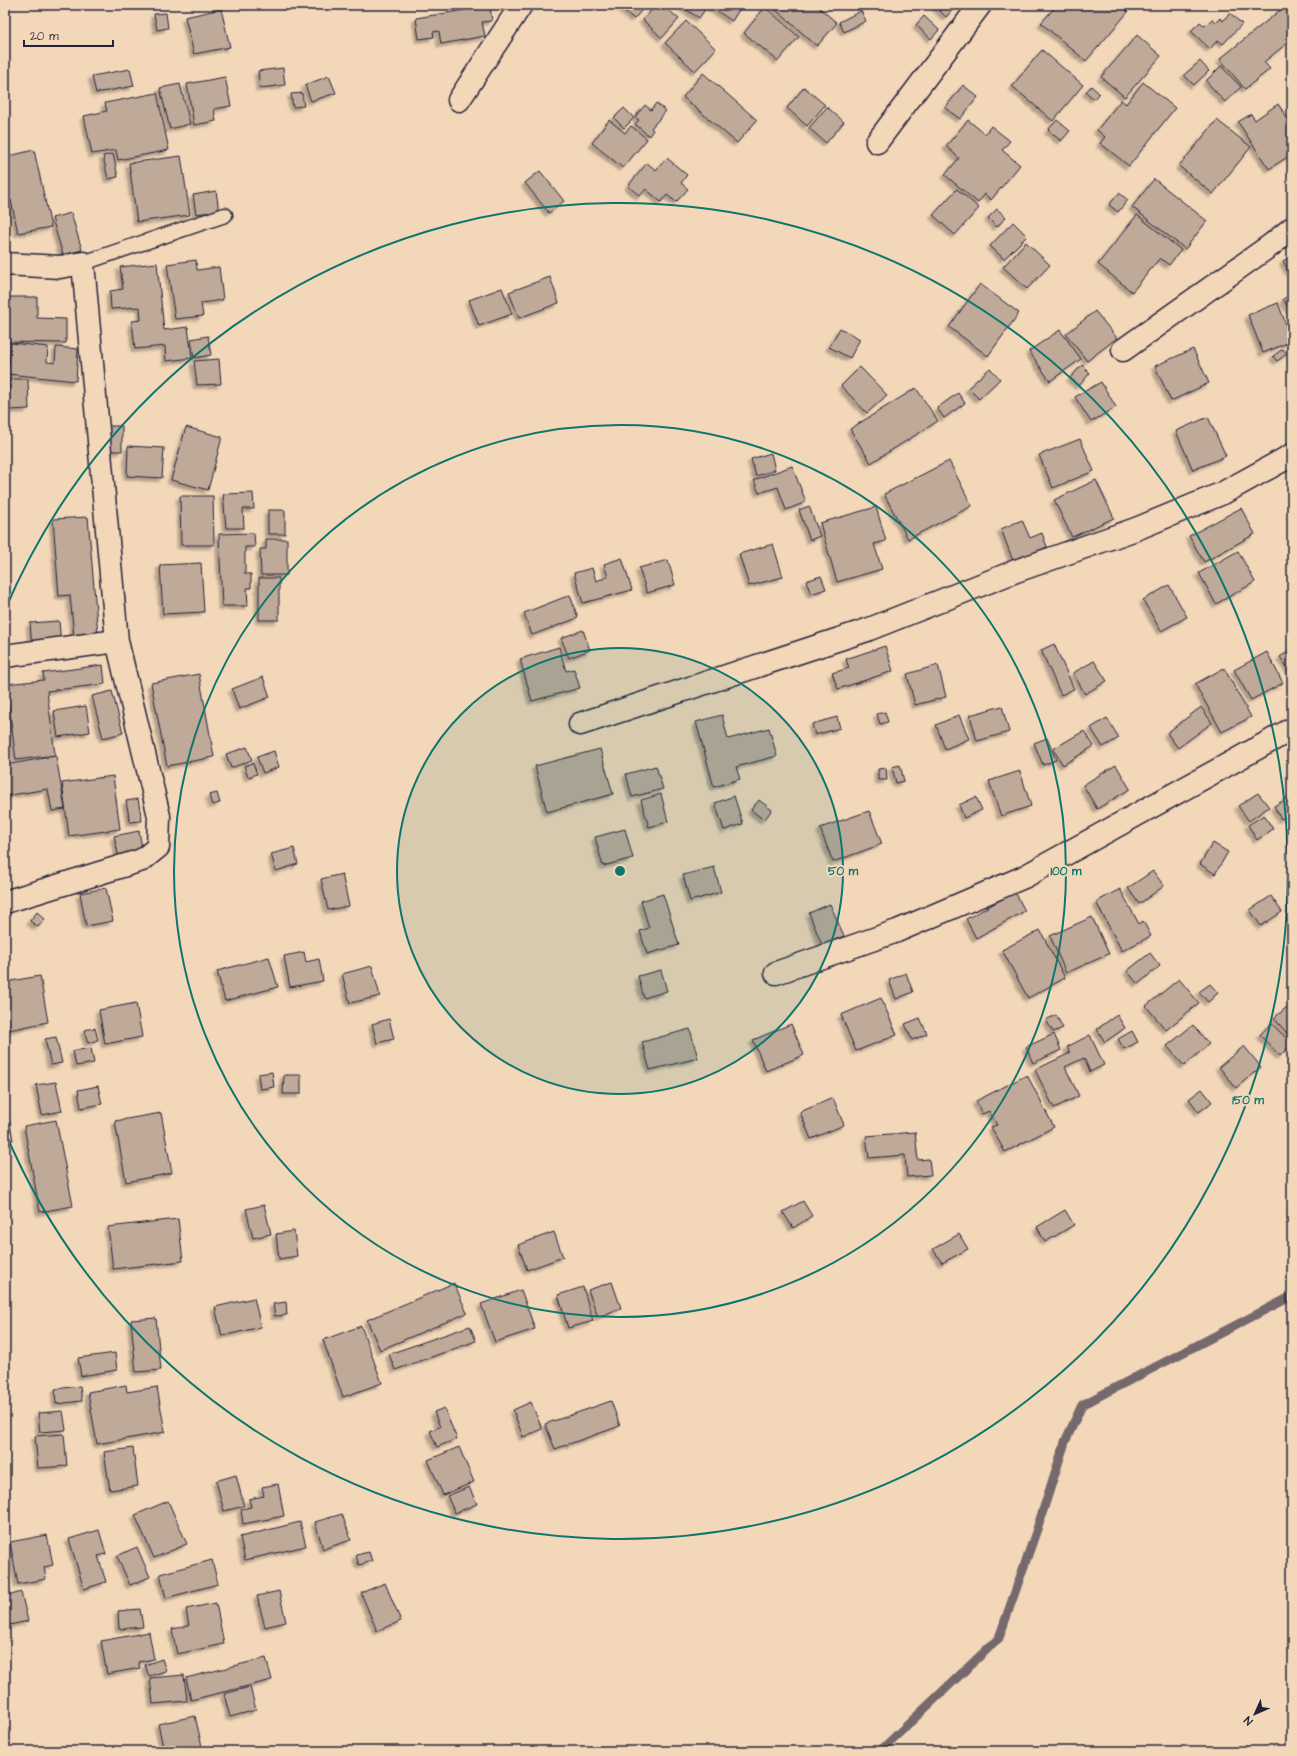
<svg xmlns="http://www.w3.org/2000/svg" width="1297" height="1756" viewBox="0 0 1297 1756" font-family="'Architects Daughter',sans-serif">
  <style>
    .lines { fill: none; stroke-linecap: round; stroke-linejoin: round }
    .stream { stroke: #74696d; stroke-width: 9 }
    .building { fill: #bfaa9a; stroke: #22223b; filter: url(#shadow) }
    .lane-casing { stroke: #22223b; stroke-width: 17 }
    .street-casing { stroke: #22223b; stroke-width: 25 }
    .lane { stroke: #f3d7b9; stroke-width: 14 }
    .street { stroke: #f3d7b9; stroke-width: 22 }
    .ring { fill: none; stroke: #0f766e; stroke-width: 2 }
    .centre { fill: #0f766e; stroke: #f3d7b9; stroke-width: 2 }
    .ring-label { font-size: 12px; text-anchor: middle; font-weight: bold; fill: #0f766e; stroke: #f3d7b9; stroke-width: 4; stroke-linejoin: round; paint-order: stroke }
  </style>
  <defs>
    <filter id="shadow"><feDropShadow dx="-3.5" dy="3.5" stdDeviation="1" flood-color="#0004"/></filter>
  </defs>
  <rect width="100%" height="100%" fill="#f3d7b9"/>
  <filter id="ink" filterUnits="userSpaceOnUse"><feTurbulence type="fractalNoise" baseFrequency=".025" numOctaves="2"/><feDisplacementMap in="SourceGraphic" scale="8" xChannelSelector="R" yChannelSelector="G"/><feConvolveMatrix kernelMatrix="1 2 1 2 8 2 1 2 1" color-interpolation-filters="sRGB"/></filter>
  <g filter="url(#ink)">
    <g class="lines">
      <!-- stream -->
      <path class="stream" d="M880,1751L999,1638L1037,1529L1065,1442L1082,1405L1292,1296"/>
    </g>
    <!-- building -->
    <path class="building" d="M618,5H646L634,19Z
      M656,5H663L679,19L662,38L643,20Z
      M679,5H708L699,18Z
      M712,5H742L732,21L711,7Z
      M778,5H816L837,23L817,46L775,9Z
      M934,5H957L946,17Z
      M1057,5H1120L1128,12L1086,61L1041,23Z
      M490,6L492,21L482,22L485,36L441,44L439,31L433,32L434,37L419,39L416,18Z
      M765,7L799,37L778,61L744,33Z
      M1284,7L1292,17V39L1264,62L1270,69L1245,89L1220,59Z
      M221,9L230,47L194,54L185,17Z
      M861,11L866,21L844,32L839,22Z
      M166,13L168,28L157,30L154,14Z
      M1230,13L1242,24L1223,44L1218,40L1210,49L1191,31L1200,22L1205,26L1212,19L1216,22L1220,18L1223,21Z
      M924,16L939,30L931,39L916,25Z
      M686,21L716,49L695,71L665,43Z
      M1137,35L1161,56L1125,97L1101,77Z
      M1042,50L1083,85L1053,121L1012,86Z
      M1200,61L1209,71L1194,85L1184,75Z
      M1221,66L1241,87L1225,102L1206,81Z
      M283,68L285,85L260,88L258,71Z
      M130,69L134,86L96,93L92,76Z
      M703,73L757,120L737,143L683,97Z
      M329,76L336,93L311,101L305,85Z
      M225,77L231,106L214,109L216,121L194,125L187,84Z
      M1143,82L1175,108L1129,166L1100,143L1105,137L1097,130L1121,100L1126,104Z
      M180,84L190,124L170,129L160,88Z
      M963,85L978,97L960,119L945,108Z
      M1091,86L1099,93L1094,99L1086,92Z
      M804,87L825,105L807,126L787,108Z
      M157,93L169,150L118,160L116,150L92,154L84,116L107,111L105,103Z
      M302,93L304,106L293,107L291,94Z
      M656,103L666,111L651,128L653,130L649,136L635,124L639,120L635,117L645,105L651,110Z
      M1278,104L1292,125V154L1269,169L1238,122L1251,114L1255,120Z
      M827,107L844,122L826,143L809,128Z
      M624,108L634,118L624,128L614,118Z
      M609,120L625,133L631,126L647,139L623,168L592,143Z
      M968,120L985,134L991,126L1010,141L1002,150L1020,165L991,200L985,194L978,203L945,175L959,158L946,146Z
      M1057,120L1070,131L1061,141L1048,130Z
      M1217,120L1251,147L1213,194L1179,166Z
      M34,150L51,227L18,233L11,200L5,201V157Z
      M113,154L118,177L108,179L103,156Z
      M181,156L190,215L137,222L129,163Z
      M667,158L687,175L681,183L688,189L676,202L667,195L661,202L646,189L640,196L628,186L647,163L656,170Z
      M540,171L564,201L549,213L525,183Z
      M1154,179L1207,221L1185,249L1132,207Z
      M957,189L979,208L955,235L933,215Z
      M216,191L219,211L196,214L193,195Z
      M1119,193L1128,200L1118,212L1109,205Z
      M997,209L1006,217L997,227L988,218Z
      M71,213L82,250L63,255L52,218Z
      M1137,215L1181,250L1169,265L1160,258L1132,292L1098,264Z
      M1013,222L1027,236L1004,259L990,246Z
      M1026,242L1050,265L1027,289L1003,267Z
      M1292,256V276L1283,261Z
      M196,260L197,270L219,267L223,300L201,303L203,316L175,319L167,264Z
      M157,263L164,330L188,327L192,358L166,361L165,346L135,349L132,321L141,320L140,307L111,309L110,291L123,289L120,267Z
      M550,277L559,303L519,318L509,292Z
      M980,284L1019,313L988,356L949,327Z
      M502,288L512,314L479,326L469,300Z
      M1292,294V313L1283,299Z
      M7,297H37V318L66,319V343L6,342Z
      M1278,303L1292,341L1263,353L1248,315Z
      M1095,311L1117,338L1087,361L1066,334Z
      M840,328L860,339L850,358L829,347Z
      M1060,330L1081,359L1050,381L1029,351Z
      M208,336L211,355L194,358L191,339Z
      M11,343L48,347L47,362L55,363L56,347L78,349L76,381L8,374Z
      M1193,349L1209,383L1171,401L1155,366Z
      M1283,349L1287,354L1277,361L1273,356Z
      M219,359L221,384L197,385L194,361Z
      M1082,365L1090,373L1079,386L1070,378Z
      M860,367L887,395L867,413L841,386Z
      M990,368L1000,379L979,399L968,388Z
      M9,379H28L29,409L10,410Z
      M1101,382L1116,407L1091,422L1075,397Z
      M916,388L938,421L871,463L850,429Z
      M958,393L965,403L944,418L937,408Z
      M1208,417L1226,456L1193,470L1176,431Z
      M107,426H122V451H108Z
      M186,427L222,437L208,490L171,480Z
      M1080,439L1094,471L1053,488L1039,455Z
      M128,446L164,448L162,478L127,476Z
      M771,453L775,470L756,476L751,459Z
      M949,461L972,506L908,539L884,494Z
      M792,466L806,502L786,510L778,487L759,493L754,480Z
      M1096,480L1114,518L1072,537L1054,500Z
      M253,493L254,509H243L244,528H226L223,494Z
      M180,496H213L214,545H181Z
      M809,506L820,536L810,540L799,510Z
      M876,507L886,541L874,544L882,569L837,582L820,523Z
      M1241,508L1255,534L1204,562L1189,536Z
      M268,510H285V534H268Z
      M88,517L98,635L74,636L70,595L59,596L53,519Z
      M1022,520L1030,538L1042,533L1047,547L1013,561L1001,529Z
      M254,533L255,547H245V574H251V588H247L248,606H222L219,534Z
      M266,539H287V575H261L260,549H266Z
      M773,544L783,577L749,586L739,554Z
      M1238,551L1255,582L1216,604L1199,573Z
      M622,558L632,590L583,603L574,573L592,568L596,581L608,577L604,564Z
      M668,560L675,585L647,593L639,568Z
      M201,563L204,612L163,614L160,565Z
      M821,576L826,589L811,594L806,581Z
      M259,578H279V620H259Z
      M1169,585L1187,617L1161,631L1143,600Z
      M570,595L578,618L532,635L524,613Z
      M59,621L61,645L32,648L30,623Z
      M583,630L590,650L569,658L561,638Z
      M1054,644L1074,689L1061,695L1041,650Z
      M885,646L893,671L838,689L832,673L849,668L846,659Z
      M559,647L566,671L574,669L580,688L532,701L520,659Z
      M1292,649V673L1280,657Z
      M1267,652L1283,683L1251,700L1234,670Z
      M1094,661L1107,681L1085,694L1073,673Z
      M103,665L105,684L47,691L55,755L16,760L6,684L44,680L43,673Z
      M938,665L946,697L915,705L907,674Z
      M1224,668L1251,717L1222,732L1195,684Z
      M199,674L214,757L167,766L151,683Z
      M263,677L270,697L239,709L232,689Z
      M112,691L123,733L103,738L92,696Z
      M86,706L90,732L58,737L54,711Z
      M1002,706L1009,732L977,741L970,715Z
      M1201,707L1212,723L1178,748L1167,733Z
      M885,712L888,722L880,724L877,714Z
      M722,715L728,739L769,728L777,756L736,767L740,779L714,787L696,722Z
      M959,715L969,739L945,749L936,725Z
      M837,717L840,728L815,735L812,724Z
      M1107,718L1119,738L1103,747L1091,728Z
      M1084,731L1094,746L1063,765L1053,749Z
      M1047,738L1056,760L1043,765L1034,743Z
      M247,747L252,760L231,768L226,754Z
      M600,749L613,794L547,812L535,766Z
      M274,751L279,767L263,773L257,757Z
      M56,756L65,809L52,811L48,789L5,796V765Z
      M253,763L257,774L248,777L244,766Z
      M900,765L904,781L896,783L892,767Z
      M1116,765L1130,789L1097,809L1083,785Z
      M656,766L663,789L632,797L626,774Z
      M886,768L887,780H878V769Z
      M1020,771L1031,806L1001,816L989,781Z
      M113,776L120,829L69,836L62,783Z
      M217,793L220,803L212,805L209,795Z
      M1258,793L1269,807L1249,821L1238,806Z
      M661,794L668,822L649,827L641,800Z
      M734,796L743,824L724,830L715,803Z
      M976,797L982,810L964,818L959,805Z
      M1288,798L1292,805V814L1281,819L1274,806Z
      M138,799L142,821L130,822L126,801Z
      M759,800L772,810L764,820L751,810Z
      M869,811L882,844L833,862L820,828Z
      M1264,815L1273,829L1257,840L1248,825Z
      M625,829L633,858L603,866L595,837Z
      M139,831L143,854L119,858L114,836Z
      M1213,843L1228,852L1215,874L1200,864Z
      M294,848L298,864L276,871L271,854Z
      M714,867L721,892L690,901L683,875Z
      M1153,871L1164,886L1139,904L1128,888Z
      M342,874L349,906L328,910L321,879Z
      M106,888L113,921L86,926L80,893Z
      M1120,889L1139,924L1143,921L1151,936L1122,951L1096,902Z
      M1015,892L1025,911L976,938L966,919Z
      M663,894L679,945L647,954L640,931L649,928L641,901Z
      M1271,896L1282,912L1261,926L1250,910Z
      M830,904L844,936L822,945L809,913Z
      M37,912L45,919L38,927L30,921Z
      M1092,917L1109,954L1066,973L1050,936Z
      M1040,930L1065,978L1028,998L1002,950Z
      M304,952L306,962L319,959L323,981L290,987L284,956Z
      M1150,953L1160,966L1138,984L1127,971Z
      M269,957L278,987L225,1001L217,971Z
      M372,966L380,996L350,1003L342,974Z
      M661,970L667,991L644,998L638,976Z
      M906,973L913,992L896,999L889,980Z
      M40,976L48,1022L9,1030L5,1008V982Z
      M1179,979L1199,1003L1166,1030L1146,1006Z
      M1210,984L1218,993L1208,1002L1199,992Z
      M881,998L897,1035L856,1051L841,1015Z
      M136,1003L142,1037L105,1044L99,1010Z
      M1292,1003V1039L1274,1018Z
      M1056,1015L1063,1028L1053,1032L1046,1020Z
      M1117,1015L1125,1028L1105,1042L1097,1029Z
      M920,1018L927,1034L912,1040L905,1024Z
      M389,1019L394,1039L377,1043L372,1024Z
      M1271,1023L1292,1044L1280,1056L1260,1035Z
      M791,1024L804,1055L766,1071L753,1040Z
      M1193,1025L1209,1044L1184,1066L1167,1046Z
      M95,1028L98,1040L88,1043L84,1030Z
      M690,1029L698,1058L650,1070L642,1042Z
      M1132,1031L1138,1042L1124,1049L1118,1039Z
      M1054,1034L1061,1050L1033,1063L1026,1047Z
      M1090,1035L1104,1065L1090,1072L1084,1058L1065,1067L1079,1096L1054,1108L1035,1070L1070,1053L1067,1047Z
      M56,1037L62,1063L51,1065L45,1039Z
      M1244,1046L1261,1067L1236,1088L1219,1067Z
      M91,1048L94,1063L76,1066L73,1051Z
      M272,1072L274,1087L260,1089L258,1074Z
      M284,1075H301V1094H283Z
      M1027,1075L1054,1127L1005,1152L991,1127L997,1125L989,1111L982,1114L976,1101Z
      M56,1082L62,1111L42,1115L36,1085Z
      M98,1086L102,1104L81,1108L78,1090Z
      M1202,1089L1212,1102L1199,1112L1189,1099Z
      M5,1096L13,1140L5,1141Z
      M833,1098L844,1125L811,1139L800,1112Z
      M161,1113L172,1173L126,1182L115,1121Z
      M56,1120L73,1206L40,1212L24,1126Z
      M915,1132L918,1160L929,1159L931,1175L907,1177L905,1155L869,1158L866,1136Z
      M803,1201L812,1216L793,1228L783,1212Z
      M264,1205L271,1234L253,1238L246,1209Z
      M1065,1210L1074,1225L1045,1242L1037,1227Z
      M178,1219L183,1261L113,1269L108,1227Z
      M294,1231L297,1256L279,1259L276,1234Z
      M554,1232L563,1257L527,1270L518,1245Z
      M959,1234L968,1249L942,1263L933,1249Z
      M612,1282L621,1308L598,1317L588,1290Z
      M454,1283L467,1313L380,1350L367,1320Z
      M583,1287L593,1321L568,1328L558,1295Z
      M521,1290L535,1329L495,1342L481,1304Z
      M254,1298L261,1327L222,1336L215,1307Z
      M286,1302L287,1315L275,1316L273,1304Z
      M156,1318L161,1370L136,1372L131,1320Z
      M361,1326L382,1383L343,1397L323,1340Z
      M470,1326L476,1341L395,1370L389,1354Z
      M115,1353L117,1370L81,1376L78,1358Z
      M126,1385L127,1392L157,1387L165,1432L97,1444L88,1392Z
      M80,1386L82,1401L56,1404L55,1389Z
      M611,1401L620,1426L555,1449L545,1424Z
      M531,1402L542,1429L523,1437L513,1410Z
      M444,1408L457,1439L437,1447L430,1431L440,1427L434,1412Z
      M63,1411L66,1430L40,1432L38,1413Z
      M64,1434L67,1466L38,1468L35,1436Z
      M459,1447L474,1482L443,1495L428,1460Z
      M133,1448L138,1486L110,1490L104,1452Z
      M236,1475L244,1506L224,1511L216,1481Z
      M278,1484L284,1516L243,1524L241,1509L251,1507L249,1499L264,1496L262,1487Z
      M469,1487L477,1504L455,1513L447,1496Z
      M168,1501L187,1544L154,1558L135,1515Z
      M342,1514L351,1540L323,1549L315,1522Z
      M300,1522L306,1546L245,1560L240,1537Z
      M99,1530L106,1554L98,1556L106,1582L84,1589L69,1539Z
      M47,1535L53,1565L44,1567L46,1579L18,1584L10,1542Z
      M137,1547L150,1577L130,1585L117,1556Z
      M369,1552L372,1561L359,1565L356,1555Z
      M212,1560L218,1584L166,1598L160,1574Z
      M5,1577H7L11,1595L21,1592L28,1621L5,1626Z
      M385,1583L401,1621L377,1631L361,1593Z
      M279,1591L286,1622L265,1627L257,1596Z
      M216,1603L224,1644L177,1654L172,1629L189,1626L186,1609Z
      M140,1609L143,1627L119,1629L118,1611Z
      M149,1632L154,1659L138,1662L140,1668L107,1674L101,1641Z
      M266,1658L272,1680L191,1700L186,1678Z
      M162,1659L166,1671L149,1676L145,1665Z
      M184,1675L187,1701L153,1704L150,1678Z
      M250,1687L256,1710L230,1717L224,1694Z
      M195,1716L203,1751H164L158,1724Z"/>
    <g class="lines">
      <defs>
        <path id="lane" d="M83,263L225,215"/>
        <path id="street" d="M459,100L521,5
          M877,142L980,5
          M5,264L60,267L83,263L117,641L159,816L158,847L142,860L5,902
          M1123,350L1271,245L1292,228
          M5,656L117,641
          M580,724L867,630L1016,571L1136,529L1223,493L1292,455
          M776,973L897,931L1024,877L1292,729"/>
      </defs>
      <!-- lane casing -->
      <use href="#lane" class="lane-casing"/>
      <!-- street casing -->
      <use href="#street" class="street-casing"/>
      <!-- lane -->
      <use href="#lane" class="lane"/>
      <!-- street -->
      <use href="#street" class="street"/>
    </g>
  </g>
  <!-- distance rings -->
  <circle cx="620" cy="871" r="223" fill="#0f766e" fill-opacity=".12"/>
  <g class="ring">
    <circle cx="620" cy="871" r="223"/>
    <circle cx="620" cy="871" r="446"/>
    <path d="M5 610A668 668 0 1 1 5 1132"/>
  </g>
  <circle cx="620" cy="871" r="6" class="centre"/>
  <g class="ring-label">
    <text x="843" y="875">50 m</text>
    <text x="1066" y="875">100 m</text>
    <text x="1248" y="1104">150 m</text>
  </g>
  <!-- margin -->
  <rect width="1297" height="1756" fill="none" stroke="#f3d7b9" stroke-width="20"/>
  <rect x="10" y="10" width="1277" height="1736" fill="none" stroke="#22223b" stroke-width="1.5" filter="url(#ink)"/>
  <!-- north arrow -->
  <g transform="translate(1255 1714) rotate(225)" stroke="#f3d7b9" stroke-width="3" paint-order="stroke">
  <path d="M0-3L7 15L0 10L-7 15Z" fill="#22223b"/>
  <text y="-6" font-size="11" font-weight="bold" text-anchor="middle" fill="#22223b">N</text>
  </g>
  <!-- scale -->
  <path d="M24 40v6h89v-6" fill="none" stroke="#22223b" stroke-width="2"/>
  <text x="30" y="40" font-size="12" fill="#22223b" stroke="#f3d7b9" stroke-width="3" paint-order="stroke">20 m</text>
</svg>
